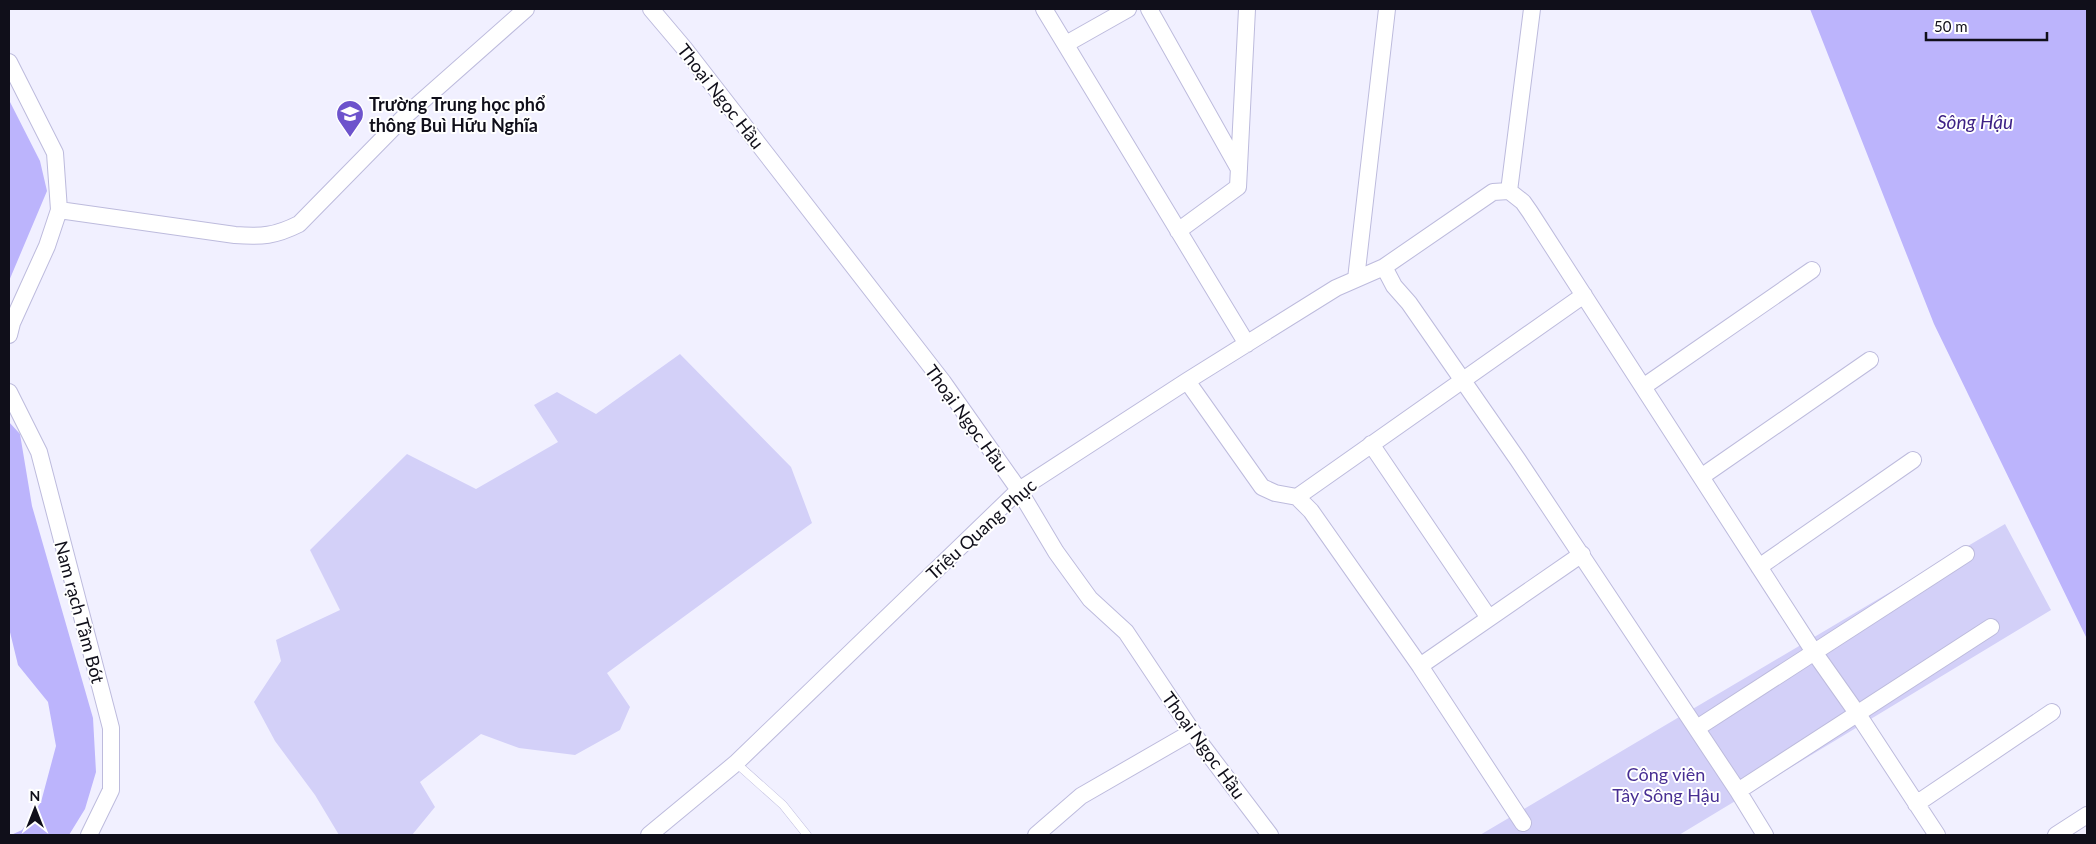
<svg xmlns="http://www.w3.org/2000/svg" width="2096" height="844" viewBox="0 0 2096 844" font-family="Lato,sans-serif">
  <style>
    .green { fill: #d3d0f8 }
    .water { fill: #bcb4fc }
    .lines { fill: none; stroke-linecap: round; stroke-linejoin: round }
    .service-casing { stroke: #bdbbdd; stroke-width: 9 }
    .minor-casing { stroke: #bdbbdd; stroke-width: 18 }
    .service { stroke: #fff; stroke-width: 8 }
    .minor { stroke: #fff; stroke-width: 16 }
    .labels { text-anchor: middle; dominant-baseline: central; stroke-width: 4; stroke-linejoin: round; paint-order: stroke }
    .street-label { font-size: 18px; fill: #100f1a; stroke: #fff }
    .poi-label { font-size: 18px; font-weight: bold; fill: #100f1a; stroke: #fff; text-anchor: start }
    .park-label { font-size: 18px; fill: #482f93; stroke: #fff }
    .water-label { font-size: 19px; font-style: italic; fill: #3e2286; stroke: #fff }
  </style>
  <rect width="100%" height="100%" fill="#f1f0ff"/>
  <!-- green -->
  <path class="green" d="M680,354L791,467L812,523L607,673L630,707L620,730L575,755L519,748L481,734L420,782L435,807L412,835H339L315,795L275,741L254,702L281,661L276,640L340,610L310,550L407,454L476,489L558,442L534,405L557,392L596,414Z
    M2005,524L2051,610L1679,835H1480Z"/>
  <!-- water -->
  <path class="water" d="M1810,9H2087V639L1934,324Z
    M9,100L40,161L47,191L9,281Z
    M9,422L20,434L32,506L93,718L96,772L85,809L69,835H11L22,830L41,802L56,746L48,702L18,665L9,628Z"/>
  <g class="lines">
    <defs>
      <path id="service" d="M736,763L783,805L807,835"/>
      <path id="minor" d="M651,9L684,48L943,382L1019,490L1056,552L1090,599L1126,632L1198,740L1270,835
        M1044,9L1247,344
        M1149,9L1239,169
        M1066,44L1128,9
        M9,62L55,153L59,210L47,246L12,323L9,335
        M1509,191L1532,9
        M59,210L235,235C262,237 275,236 299,224L404,117L526,9
        M1178,231L1238,187L1247,9
        M1384,267L1394,286L1409,303L1518,460L1738,791L1765,835
        M1356,279L1387,9
        M1187,381L1262,487L1275,493L1297,497L1311,511L1420,666L1523,823
        M1643,387L1812,270
        M9,392L39,452L111,728V790L89,835
        M1371,444L1489,618
        M1701,477L1870,360
        M1297,497L1584,295
        M1759,567L1913,460
        M1420,666L1582,554
        M1697,728L1966,554
        M1738,791L1991,627
        M1916,804L2052,712
        M649,835L736,763L1019,490L1187,381L1336,288L1384,267L1493,192L1509,191L1523,202L1530,212L1814,652L1857,713L1937,835
        M1036,835L1081,796L1192,732
        M2056,835L2087,815"/>
    </defs>
    <!-- service casing -->
    <use href="#service" class="service-casing"/>
    <!-- minor casing -->
    <use href="#minor" class="minor-casing"/>
    <!-- service -->
    <use href="#service" class="service"/>
    <!-- minor -->
    <use href="#minor" class="minor"/>
  </g>
  <!-- icons -->
  <defs>
    <symbol id="school-pin" viewBox="-11 -11 22 30"><path d="M0 17L-7.5 6A9.5 9.5 0 1 1 7.5 6Z" fill="#6d53cc" stroke="#fff"/><path d="M0-5L7-2L0 1L-7-2ZM-4 1L0 2.5L4 1V4Q0 6-4 4Z" fill="#fff"/></symbol>
  </defs>
  <g fill-rule="evenodd">
    <use href="#school-pin" x="334" y="98" width="32" height="43"/>
  </g>
  <g class="labels">
    <!-- street labels -->
    <g class="street-label">
      <text transform="translate(721 96) rotate(52)">Thoại Ngọc Hầu</text>
      <text transform="translate(967 418) rotate(54)">Thoại Ngọc Hầu</text>
      <text transform="translate(981 529) rotate(-42)">Triệu Quang Phục</text>
      <text transform="translate(80 612) rotate(75)">Nam rạch Tầm Bót</text>
      <text transform="translate(1204 745) rotate(54)">Thoại Ngọc Hầu</text>
    </g>
    <!-- poi labels -->
    <g class="poi-label">
      <text x="369" y="104">Trường Trung học phổ<tspan x="369" dy="21">thông Buì Hữu Nghĩa</tspan></text>
    </g>
    <!-- park labels -->
    <g class="park-label">
      <text x="1666" y="774">Công viên<tspan x="1666" dy="21">Tây Sông Hậu</tspan></text>
    </g>
    <!-- water labels -->
    <g class="water-label">
      <text x="1975" y="121">Sông Hậu</text>
    </g>
  </g>
  <!-- border -->
  <rect width="2096" height="844" fill="none" stroke="#100f1a" stroke-width="20"/>
  <!-- north arrow -->
  <g transform="translate(35 809)" stroke="#ffffff" stroke-width="4" paint-order="stroke">
  <path d="M0-4L9 19L0 12L-9 19Z" fill="#100f1a"/>
  <text y="-8" font-size="14" font-weight="bold" text-anchor="middle" fill="#100f1a">N</text>
  </g>
  <!-- scale -->
  <path d="M1926 32v8h121v-8" fill="none" stroke="#100f1a" stroke-width="2.5"/>
  <text x="1934" y="32" font-size="15" fill="#100f1a" stroke="#ffffff" stroke-width="4" paint-order="stroke">50 m</text>
</svg>
